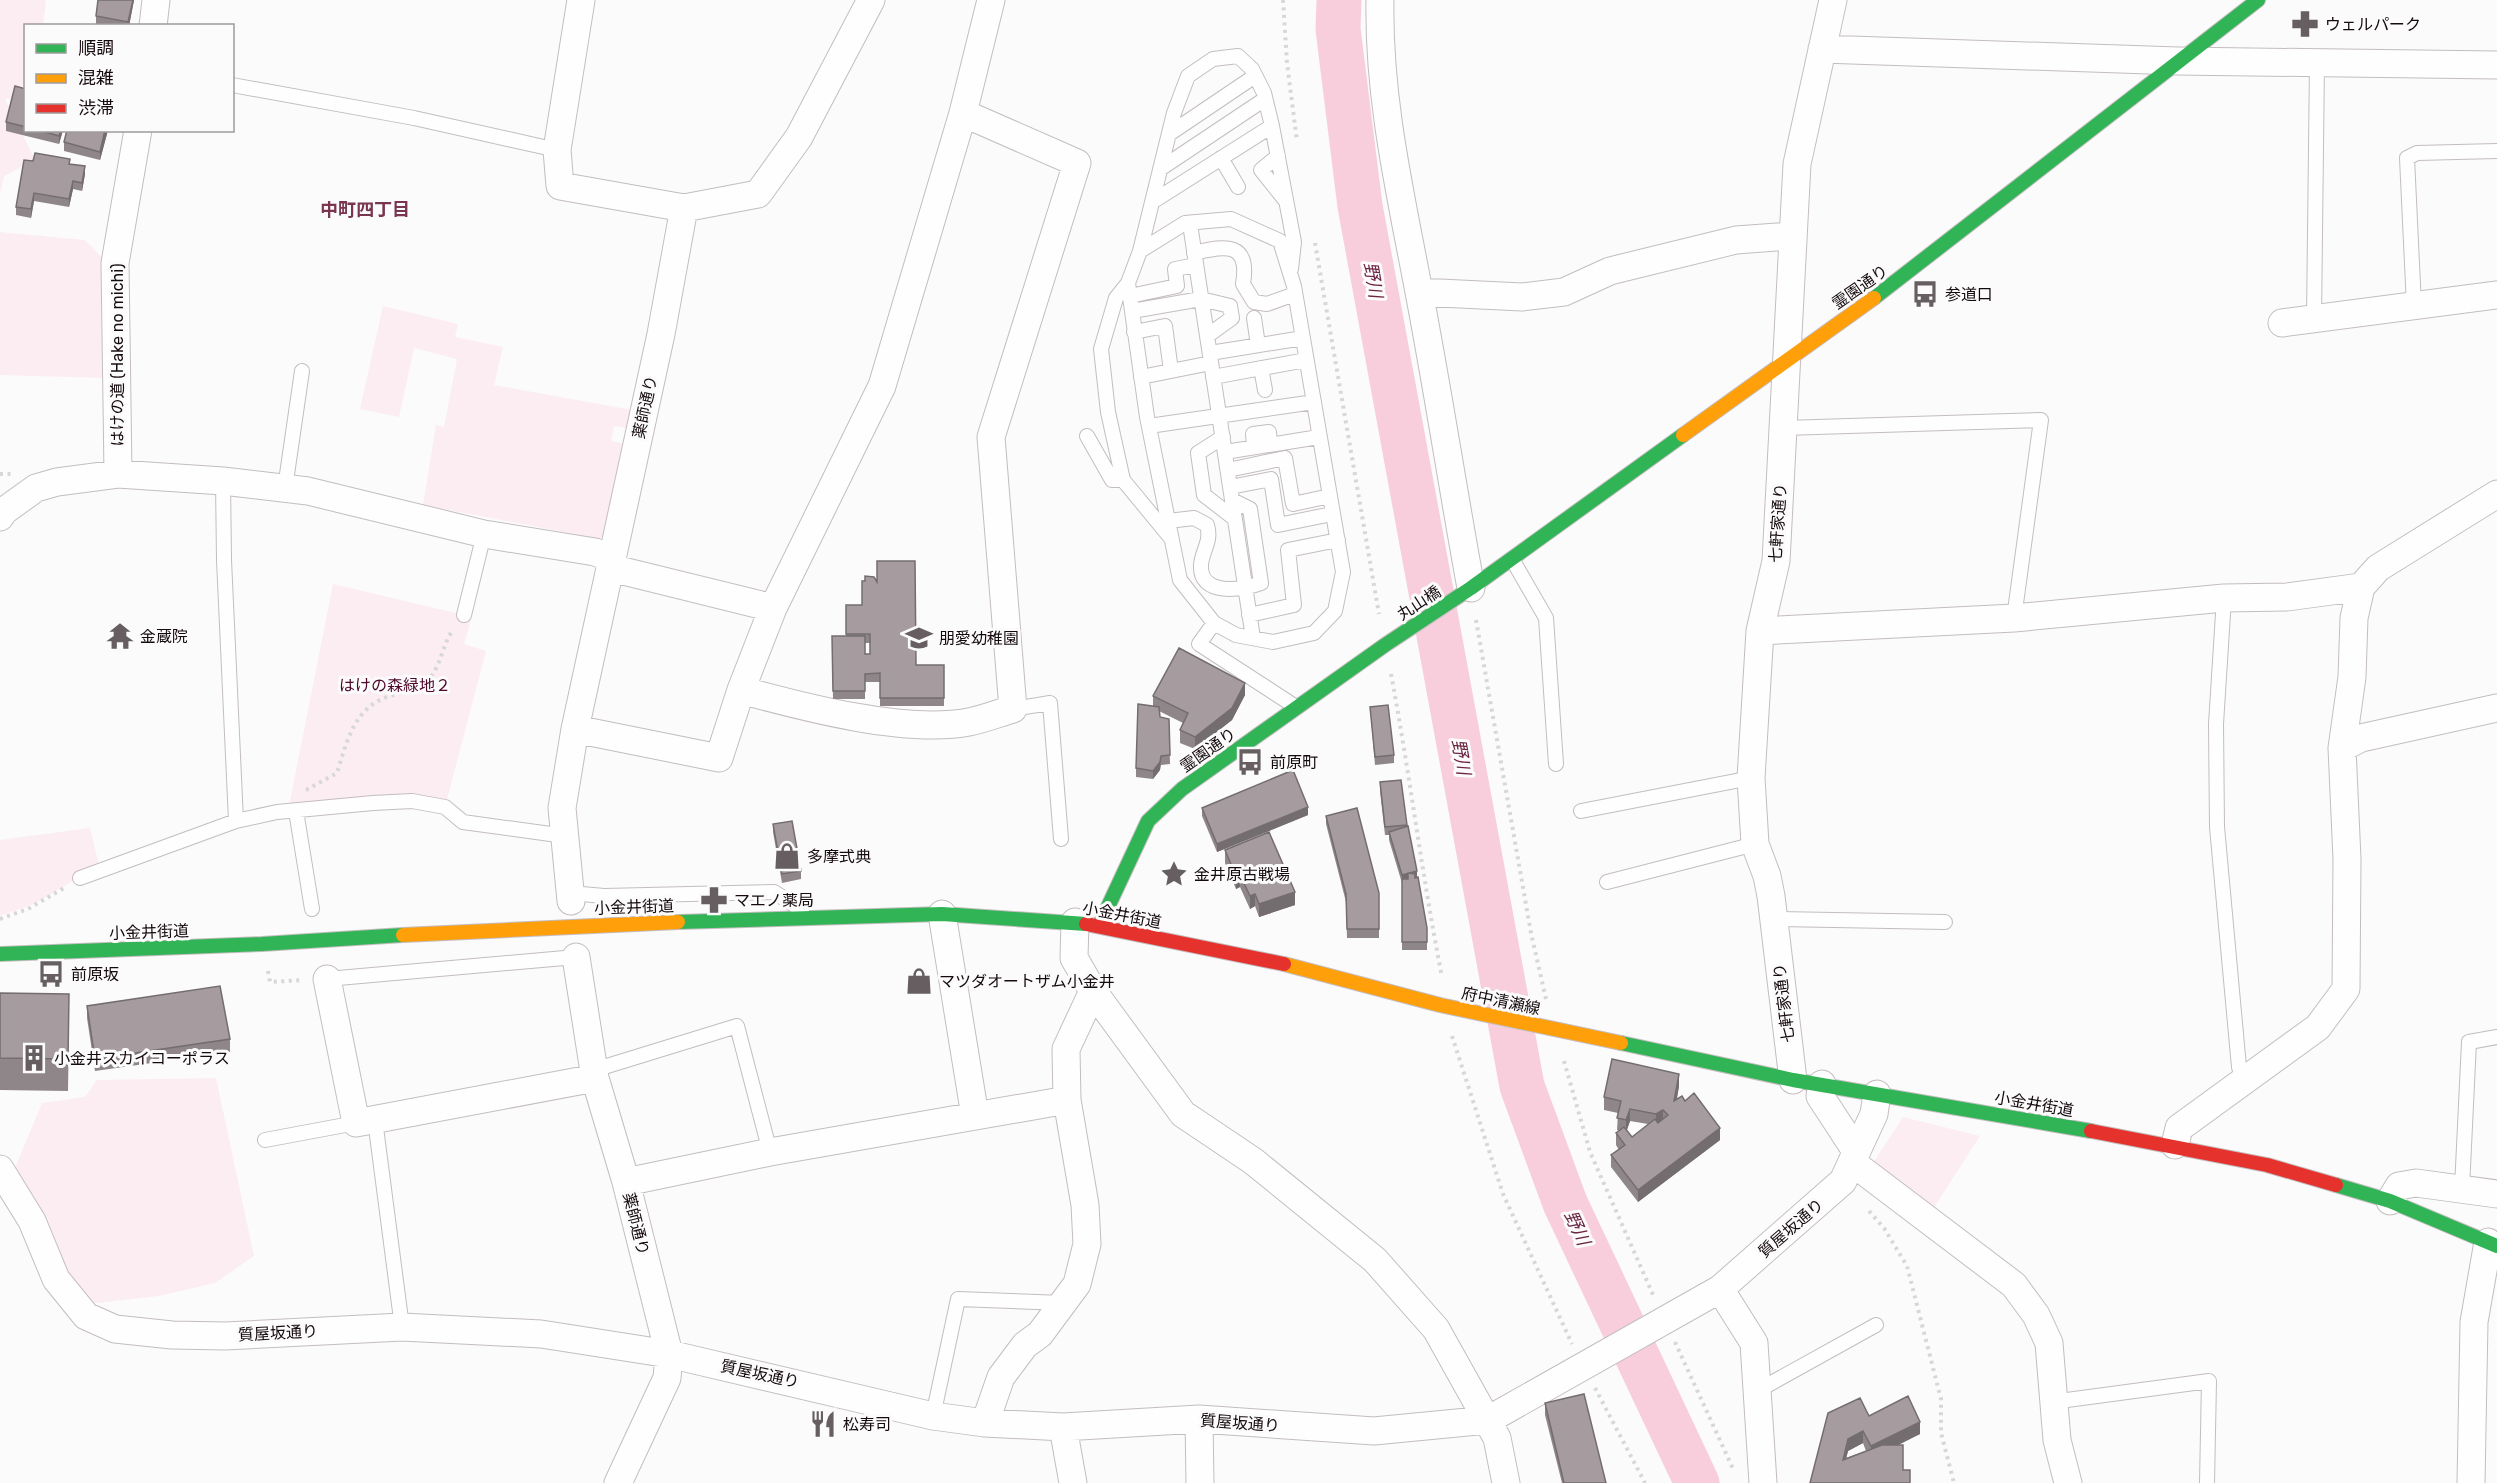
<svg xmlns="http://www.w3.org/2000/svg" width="2497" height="1483" viewBox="0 0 2497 1483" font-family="Rubik,'Noto Sans JP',sans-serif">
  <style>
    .green { fill: #fcedf2 }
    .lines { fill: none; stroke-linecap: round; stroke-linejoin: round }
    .river { stroke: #f9cedc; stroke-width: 45 }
    .lane-casing { stroke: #c4bdc0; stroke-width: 16 }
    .street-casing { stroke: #c4bdc0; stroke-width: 29 }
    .fast-casing { stroke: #c4bdc0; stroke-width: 16 }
    .slow-casing { stroke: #c4bdc0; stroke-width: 16 }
    .jam-casing { stroke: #c4bdc0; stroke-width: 16 }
    .path { stroke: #d7d7d7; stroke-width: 4; stroke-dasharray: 3 4.5; stroke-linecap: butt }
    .lane { stroke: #fefefe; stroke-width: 14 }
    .street { stroke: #fefefe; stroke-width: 27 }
    .fast { stroke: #30b455; stroke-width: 14 }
    .slow { stroke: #ff9f0a; stroke-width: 14 }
    .jam { stroke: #e5322d; stroke-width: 14 }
    .wall { fill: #8f868a; fill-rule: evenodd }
    .shaded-wall { fill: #746d70 }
    .building { fill: #a69ca0; stroke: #746d70; stroke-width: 1.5 }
    .labels { text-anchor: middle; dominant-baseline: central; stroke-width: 6; stroke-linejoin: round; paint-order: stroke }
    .poi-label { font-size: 16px; fill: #150a0e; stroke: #fbfbfb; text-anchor: start }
    .street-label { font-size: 16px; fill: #150a0e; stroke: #fbfbfb }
    .park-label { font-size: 16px; fill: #4e072a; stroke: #fbfbfb }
    .neighbourhood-label { font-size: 18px; font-weight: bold; fill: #7a3651; stroke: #fbfbfb }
    .water-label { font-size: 18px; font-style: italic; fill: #6c2543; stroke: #fbfbfb }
  </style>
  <rect width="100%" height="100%" fill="#fbfbfb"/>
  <!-- green -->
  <path class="green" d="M0,0H46L43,25L26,26L25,97L5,99L35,160L4,176L0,193Z
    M0,232L85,240L106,262L101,319L104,378L0,375Z
    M383,306L458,324L455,337L503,347L494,385L632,410L628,428L614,426L611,441L627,444L609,529L600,539L423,505L436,425L444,427L457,359L414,348L399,417L360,409Z
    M333,584L464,615L471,620L464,644L486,651L445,807L412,801L288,811Z
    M90,828L99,865L34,904L0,916V840Z
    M216,1078L254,1256L215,1283L159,1296L87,1304L57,1262L14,1170L42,1103L85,1097L97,1080Z
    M1903,1117L1980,1136L1931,1212L1873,1163Z"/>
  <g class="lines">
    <!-- river -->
    <path class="river" d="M1339,0L1338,29L1360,206L1522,1086L1565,1203L1697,1483"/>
    <defs>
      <path id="lane" d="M232,85L414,118L557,150
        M1169,134L1255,76
        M1278,156L1261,170L1285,200
        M1221,158L1238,187
        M1160,169L1265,99
        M1152,202L1272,126
        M1190,224L1253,638
        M1140,251L1174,113L1188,76L1213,59L1238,56L1252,69L1264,93L1272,126L1294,242L1291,269
        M1194,253C1226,245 1250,242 1243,284L1254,302L1267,304L1295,294
        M1128,283L1116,298L1101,349L1108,412L1123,480L1170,537
        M1130,296L1177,286L1175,269L1196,265
        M2414,306L2407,158L2417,153L2497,151
        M1132,311L1201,299L1230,306L1232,318L1207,336
        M1254,318L1258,345
        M2314,319L2317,62
        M1134,332L1165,326L1171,371
        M1210,353L1303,338
        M1261,368L1265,390
        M1141,377L1211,363
        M1213,377L1306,360
        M1149,426L1314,402
        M1784,428L2041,420L2014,618
        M1087,436L1112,480H1123
        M1223,437L1198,453L1204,495L1235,519
        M1254,447L1253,434L1269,432L1270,445
        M1225,452L1319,437
        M1228,470L1285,458L1293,504L1330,496
        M223,481L224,560L236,821
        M1230,487L1271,479L1278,525L1332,514
        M285,488L302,371
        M1168,521L1194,518L1207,525C1212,542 1202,550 1201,565C1199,597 1243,590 1261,583L1250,509L1232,500
        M1512,559L1546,618L1556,764
        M2224,598L2216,724L2217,827L2239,1067L2243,1081
        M464,615L484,534
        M1249,615L1294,605L1288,550L1338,540
        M1214,623L1236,635L1273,642L1314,633L1335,611L1343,572L1294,286L1280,241L1231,219L1185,223L1140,251L1128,283L1147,417L1180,580L1214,623L1199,644L1296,707
        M1013,709L1050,703L1061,839
        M296,811L312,909
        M1581,811L1751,778
        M80,878L236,821L277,812L373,803L412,801L445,807L463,822L565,836
        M1607,882L1755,844
        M570,893L604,896L774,892L802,910
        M1774,919L1945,922
        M327,979L576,957
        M594,1070L737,1026L770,1152
        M375,1120L402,1327
        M265,1140L356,1123
        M2462,1188L2469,1042L2497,1037
        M1757,1391L1876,1325
        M2052,1402L2209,1381L2207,1483
        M933,1416L958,1299L1064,1303"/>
      <path id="street" d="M581,0L557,150L560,186L684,208
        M1380,0C1378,99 1401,196 1419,292C1438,391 1453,490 1471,588
        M153,26L156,0
        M1822,49L2178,61L2497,65
        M1419,292L1522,297L1564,292L1610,271L1736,240L1791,236
        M2282,323L2497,295
        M118,474L115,263L138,130
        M0,517L4,511L36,488L57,482L118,474L223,481L308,491L484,534L595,552L603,555L615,569L773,608
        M1760,631L2014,618L2224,598L2287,597L2361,587
        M741,690C803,707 905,734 969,722C984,719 999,713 1013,709L991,437L1077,163L963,113
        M575,729L719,758L741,690L773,608L882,386L963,113L991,0
        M2342,748L2361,738L2497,708
        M571,901L562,808L575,729L661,334L684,208L758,194L799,137L871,0
        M942,914L975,1116
        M1075,922L1074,958L1093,991L1183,1114L1253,1161L1375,1260L1436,1329L1497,1438L1506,1483
        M576,957L595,1078L626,1182L669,1354L667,1378L618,1483
        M327,979L356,1123L595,1078
        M1793,1080L1771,896L1767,876L1755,844L1751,778L1760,631L1776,561L1797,164L1833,0
        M1822,1084L1820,1096L1856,1151
        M2175,1145L2179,1128L2318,1027L2346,989L2347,859L2342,748L2352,677L2354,618L2361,587L2378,568L2497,494
        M1853,1163L2014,1285L2036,1315L2049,1343L2057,1440L2068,1483
        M0,1169L32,1221L56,1279L86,1316L115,1329L172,1335L225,1336L402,1327L541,1334L669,1354L933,1416L985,1423L1063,1427L1199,1419L1374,1431L1488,1420L1720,1289L1843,1181L1874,1114L1877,1094
        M626,1182L770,1152L1067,1100
        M2390,1201L2399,1186L2416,1183L2497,1194
        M1720,1289L1754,1343L1763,1483
        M1199,1419L1200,1483
        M985,1423L1001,1377L1025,1345L1040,1334L1077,1284L1087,1244L1085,1205L1067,1100L1066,1049L1093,991
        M1063,1427L1073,1483
        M2471,1483L2474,1322L2488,1242"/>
      <path id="fast" d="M1874,298L2258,0
        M678,922L942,914L1086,924
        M1099,926L1148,821L1182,789L1385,645L1471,588L1683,435
        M0,954L262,944L403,935
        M1621,1043L1793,1080L2091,1131
        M2336,1185L2390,1201L2497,1246"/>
      <path id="slow" d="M1683,435L1874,298
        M403,935L678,922
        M1284,964L1440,1005L1621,1043"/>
      <path id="jam" d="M1086,924L1284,964
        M2091,1131L2267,1165L2336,1185"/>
    </defs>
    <!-- lane casing -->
    <use href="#lane" class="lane-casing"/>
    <!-- street casing -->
    <use href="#street" class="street-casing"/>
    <!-- fast casing -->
    <use href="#fast" class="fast-casing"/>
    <!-- slow casing -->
    <use href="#slow" class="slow-casing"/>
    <!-- jam casing -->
    <use href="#jam" class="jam-casing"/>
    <!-- path -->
    <path class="path" d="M1283,0L1287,63L1297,141
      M1315,243L1379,614
      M0,474H11
      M1476,620L1531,933L1546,999
      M1391,674C1410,775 1422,876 1442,977
      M306,790L337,773C347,741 354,707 390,696C400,693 417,690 425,683C442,668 441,646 453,630
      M0,919L28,909L64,888
      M268,971L270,982L303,980
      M1452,1036L1503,1194L1572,1344
      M1564,1061L1590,1152L1654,1297
      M1869,1211L1884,1228L1907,1266L1941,1399V1433L1954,1483
      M1675,1342L1734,1471
      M1595,1388L1645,1483"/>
    <!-- lane -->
    <use href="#lane" class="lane"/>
    <!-- street -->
    <use href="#street" class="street"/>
    <!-- fast -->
    <use href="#fast" class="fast"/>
    <!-- slow -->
    <use href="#slow" class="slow"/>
    <!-- jam -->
    <use href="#jam" class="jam"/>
  </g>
  <!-- wall -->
  <path class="wall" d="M98,0H134L129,26H102L96,24V16Z
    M26,89V130H63L59,144L6,131V122Z
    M108,130L100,160L64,151V142Z
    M33,161L70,164L85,174L82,191L73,189L69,207L34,201L31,218L16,215V207Z
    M846,605L916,665H944V706H880V682H865V699H833L832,636H846ZM865,643H870V654H865Z
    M1245,695L1232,720L1195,749L1180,743V730L1183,723L1159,711L1160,717L1169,719L1170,764L1161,765L1160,770L1153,779L1136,777V768L1153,706V696Z
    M1370,707L1394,755V763L1375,765Z
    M1401,780L1407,827L1427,928V950H1402V883L1389,840V835H1385L1380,791V782Z
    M1202,808L1308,815L1217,852L1202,816Z
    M1326,816L1379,893V938H1347L1346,902L1326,824Z
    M773,824L801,871V879L782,883L773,832Z
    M1225,850L1295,905L1259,917L1255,906L1250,909L1240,887L1236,889L1225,863Z
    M0,993L69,1026L68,1091L0,1090Z
    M87,1006L230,1039V1052L95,1071L87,1018Z
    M1679,1086L1677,1099L1685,1101L1720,1140L1638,1202L1611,1167V1155L1619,1150L1616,1145V1133L1619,1130H1617L1618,1113L1604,1110V1097ZM1630,1121L1648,1124L1632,1137L1627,1130Z
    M1545,1403L1606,1483H1562L1545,1415Z
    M1869,1416L1920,1434L1810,1483ZM1863,1443L1866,1451L1846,1458L1848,1451Z"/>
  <!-- shaded-wall -->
  <path class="shaded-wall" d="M133,0H134L129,26H128Z
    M61,130H63L59,144V136Z
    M105,130H108L100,160V152Z
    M85,166V174L82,191V183Z
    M73,181V189L69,207V199Z
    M34,193V201L31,218V209Z
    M1245,683V695L1232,720L1195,749V737Z
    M1161,756L1160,770L1153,779V771Z
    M1308,807V815L1217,852V844Z
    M1417,871V880L1402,883V875Z
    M1240,875V887L1236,889V876Z
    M1295,892V905L1259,917V904Z
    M1255,894V906L1250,909V896Z
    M1679,1074V1086L1674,1113V1101Z
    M1630,1109V1121L1626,1132V1120Z
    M1663,1110V1122L1656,1126V1114Z
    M1720,1128V1140L1638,1202V1190Z
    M1920,1422V1434L1871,1459V1446Z
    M1863,1431V1443L1848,1451L1843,1472V1460L1848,1439Z"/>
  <!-- building -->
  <path class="building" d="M98,0H133L128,22L96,16Z
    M15,86L26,89V127L6,122Z
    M38,130H61L59,136Z
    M67,130H105L100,152L64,142Z
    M35,153L70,159L69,164L85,166L82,183L73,181L69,199L34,193L31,209L16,207L24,160L33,161Z
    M877,561H915L916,665H944V698H880V673L865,674V691H833L832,636H865V654H870V634H846V605H862V581H865V576L874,577L877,582Z
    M1179,648L1245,683L1232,708L1195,737L1180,730L1188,713L1153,696Z
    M1138,704L1159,707L1160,717L1169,719L1170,755L1161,756L1160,762L1153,771L1136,768Z
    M1388,705L1394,755L1375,757L1370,707Z
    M1293,770L1308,807L1217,844L1202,808Z
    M1401,780L1407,825L1385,827L1380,782Z
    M1357,808L1379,893V929H1347L1346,894L1326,816Z
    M792,821L801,871L782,874L773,824Z
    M1408,826L1417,871L1402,875L1389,832Z
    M1269,832L1295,892L1259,904L1255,894L1250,896L1240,875L1236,876L1225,850Z
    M1408,873L1415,874V878L1418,877L1427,928V942H1402V879H1408Z
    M220,986L230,1039L95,1059L87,1006Z
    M0,993L69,994L68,1059L0,1058Z
    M1612,1059L1679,1074L1674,1101L1682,1096L1685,1101L1694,1093L1720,1128L1638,1190L1611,1155L1625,1145L1616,1133L1624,1127L1632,1137L1655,1119L1658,1123L1668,1115L1663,1110L1656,1114L1630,1109L1626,1120L1617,1118L1621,1101L1604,1097Z
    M1584,1394L1606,1483H1564L1545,1403Z
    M1908,1396L1920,1422L1871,1446L1863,1431L1848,1439L1843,1460L1882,1445H1903V1470H1910V1483H1810L1828,1413L1860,1398L1869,1416Z"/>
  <!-- icons -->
  <defs>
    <symbol id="pharmacy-bare" viewBox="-9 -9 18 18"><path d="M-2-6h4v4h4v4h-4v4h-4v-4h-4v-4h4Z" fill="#665e61" stroke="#fbfbfb" stroke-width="2.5" paint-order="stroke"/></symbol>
    <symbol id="bus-bare" viewBox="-9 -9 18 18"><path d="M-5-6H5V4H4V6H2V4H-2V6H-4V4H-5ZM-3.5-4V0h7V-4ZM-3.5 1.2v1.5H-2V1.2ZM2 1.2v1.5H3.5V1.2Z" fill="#665e61" stroke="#fbfbfb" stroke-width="2.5" paint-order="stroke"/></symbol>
    <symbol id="temple-bare" viewBox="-9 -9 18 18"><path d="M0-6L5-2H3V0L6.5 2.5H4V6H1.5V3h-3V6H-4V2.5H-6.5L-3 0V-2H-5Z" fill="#665e61" stroke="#fbfbfb" stroke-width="2.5" paint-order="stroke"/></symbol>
    <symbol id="school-bare" viewBox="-9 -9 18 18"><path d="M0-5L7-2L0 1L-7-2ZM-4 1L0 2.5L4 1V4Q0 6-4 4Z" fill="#665e61" stroke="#fbfbfb" stroke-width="2.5" paint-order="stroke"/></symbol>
    <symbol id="shop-bare" viewBox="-9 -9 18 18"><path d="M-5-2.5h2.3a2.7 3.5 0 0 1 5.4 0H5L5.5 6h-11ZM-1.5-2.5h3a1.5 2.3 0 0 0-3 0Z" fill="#665e61" stroke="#fbfbfb" stroke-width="2.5" paint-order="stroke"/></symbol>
    <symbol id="sight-bare" viewBox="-9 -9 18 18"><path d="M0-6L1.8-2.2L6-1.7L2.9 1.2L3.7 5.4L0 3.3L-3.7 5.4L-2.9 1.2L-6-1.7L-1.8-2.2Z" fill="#665e61" stroke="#fbfbfb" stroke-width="2.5" paint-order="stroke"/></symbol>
    <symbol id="building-bare" viewBox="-9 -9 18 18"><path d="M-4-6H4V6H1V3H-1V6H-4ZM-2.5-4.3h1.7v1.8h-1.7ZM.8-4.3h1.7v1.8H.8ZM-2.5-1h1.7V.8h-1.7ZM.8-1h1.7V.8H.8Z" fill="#665e61" stroke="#fbfbfb" stroke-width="2.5" paint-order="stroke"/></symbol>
    <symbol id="restaurant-bare" viewBox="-9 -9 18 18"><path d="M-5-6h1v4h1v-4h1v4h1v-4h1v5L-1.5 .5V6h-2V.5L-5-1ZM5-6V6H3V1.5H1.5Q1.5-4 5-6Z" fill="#665e61" stroke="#fbfbfb" stroke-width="2.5" paint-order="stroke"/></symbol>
  </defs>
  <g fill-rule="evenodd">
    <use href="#pharmacy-bare" x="2286" y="5" width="38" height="38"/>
    <use href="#bus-bare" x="1906" y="275" width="38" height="38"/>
    <use href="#temple-bare" x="101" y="617" width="38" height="38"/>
    <use href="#school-bare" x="900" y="619" width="38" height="38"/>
    <use href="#bus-bare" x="1231" y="743" width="38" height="38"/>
    <use href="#shop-bare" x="768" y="837" width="38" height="38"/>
    <use href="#sight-bare" x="1155" y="855" width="38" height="38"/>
    <use href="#pharmacy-bare" x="695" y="881" width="38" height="38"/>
    <use href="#bus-bare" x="32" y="955" width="38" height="38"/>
    <use href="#shop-bare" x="900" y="962" width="38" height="38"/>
    <use href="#building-bare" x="15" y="1039" width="38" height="38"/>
    <use href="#restaurant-bare" x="804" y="1405" width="38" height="38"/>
  </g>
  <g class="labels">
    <!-- poi labels -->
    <g class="poi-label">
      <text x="2325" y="24">ウェルパーク</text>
      <text x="1945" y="294">参道口</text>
      <text x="140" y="636">金蔵院</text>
      <text x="939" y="638">朋愛幼稚園</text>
      <text x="1270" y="762">前原町</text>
      <text x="807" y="856">多摩式典</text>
      <text x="1194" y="874">金井原古戦場</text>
      <text x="734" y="900">マエノ薬局</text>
      <text x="71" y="974">前原坂</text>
      <text x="939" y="981">マツダオートザム小金井</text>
      <text x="54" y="1058">小金井スカイコーポラス</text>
      <text x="843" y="1424">松寿司</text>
    </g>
    <!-- street labels -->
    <g class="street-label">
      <text transform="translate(1860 287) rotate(-35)">霊園通り</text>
      <text transform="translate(117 355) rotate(-90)">はけの道 (Hake no michi)</text>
      <text transform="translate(645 407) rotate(-78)">薬師通り</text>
      <text transform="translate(1778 523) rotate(-86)">七軒家通り</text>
      <text transform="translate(1419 603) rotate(-33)">丸山橋</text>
      <text transform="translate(1208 750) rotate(-35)">霊園通り</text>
      <text transform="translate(634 907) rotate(-2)">小金井街道</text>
      <text transform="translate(1122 915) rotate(11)">小金井街道</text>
      <text transform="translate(149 932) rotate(-2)">小金井街道</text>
      <text transform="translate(1501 1001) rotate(12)">府中清瀬線</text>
      <text transform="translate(1784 1003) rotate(-97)">七軒家通り</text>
      <text transform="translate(2034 1104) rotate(10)">小金井街道</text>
      <text transform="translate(636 1224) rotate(76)">薬師通り</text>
      <text transform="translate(1791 1228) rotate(-41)">質屋坂通り</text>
      <text transform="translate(278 1333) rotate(-3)">質屋坂通り</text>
      <text transform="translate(760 1374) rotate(12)">質屋坂通り</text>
      <text transform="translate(1240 1423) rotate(4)">質屋坂通り</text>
    </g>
    <!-- park labels -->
    <g class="park-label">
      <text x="395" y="685">はけの森緑地２</text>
    </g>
    <!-- neighbourhood labels -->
    <g class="neighbourhood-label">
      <text x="365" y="210">中町四丁目</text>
    </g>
    <!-- water labels -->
    <g class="water-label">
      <text transform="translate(1373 280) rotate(80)">野川</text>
      <text transform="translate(1461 757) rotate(80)">野川</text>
      <text transform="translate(1577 1228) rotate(65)">野川</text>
    </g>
  </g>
  <!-- legend -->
  <rect x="24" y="24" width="210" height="108" fill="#fbfbfb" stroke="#9f9b9c" stroke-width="1.5"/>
  <rect x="36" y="44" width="30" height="9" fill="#30b455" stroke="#9f9b9c" stroke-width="1.5"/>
  <text x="78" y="54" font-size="18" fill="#150a0e">順調</text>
  <rect x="36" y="74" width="30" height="9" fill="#ff9f0a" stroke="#9f9b9c" stroke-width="1.5"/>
  <text x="78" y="84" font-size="18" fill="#150a0e">混雑</text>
  <rect x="36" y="104" width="30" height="9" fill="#e5322d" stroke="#9f9b9c" stroke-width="1.5"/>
  <text x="78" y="114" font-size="18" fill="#150a0e">渋滞</text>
</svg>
